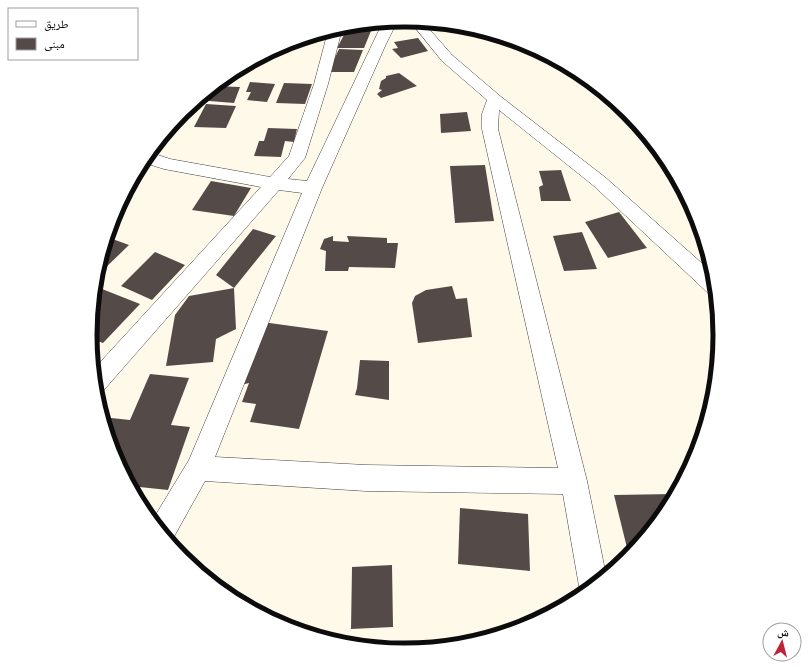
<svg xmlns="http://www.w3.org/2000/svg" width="810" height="670" viewBox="0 0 810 670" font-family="'Crimson Pro','Noto Naskh Arabic',serif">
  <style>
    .building { fill: #544b48 }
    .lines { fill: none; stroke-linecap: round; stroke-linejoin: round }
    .minor-casing { stroke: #3f3f3f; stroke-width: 1 }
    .minor { fill: #fff; fill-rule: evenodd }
    .rim { fill: none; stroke: #0c0c0c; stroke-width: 5 }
  </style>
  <rect width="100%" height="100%" fill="#fff9ea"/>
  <!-- building -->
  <path class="building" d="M374,23L372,28H350L351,25Z
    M346,31H371L364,48H337Z
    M418,38L428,51L401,58L392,49L398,48L394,42Z
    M508,39L526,44L528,46H511Z
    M339,49L363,50L354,72H328Z
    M399,73L417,86L381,98L377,94L382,90L379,89L381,81L386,78V76Z
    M250,82L275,84L267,102L247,100L251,92H246Z
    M284,83L312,84L305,104L276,103Z
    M215,86L240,87L234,103L197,100Z
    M206,104L236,106L226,128L194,127Z
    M467,112L471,131L441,133L440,114Z
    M268,128L297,129L294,142L285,141L281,157L254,156L259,141H264Z
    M485,165L494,221L455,223L450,166Z
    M561,170L571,201H541L539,187L543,185L539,171Z
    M211,181L251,188L234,216L192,210Z
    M619,212L647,248L608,258L585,222Z
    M253,229L276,236L234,288L216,275Z
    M582,232L597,269L564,271L553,236Z
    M333,236V241L349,242L347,236L387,238V243H398L395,268L349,267L348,271H325L326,251L320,249L324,239Z
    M107,237L129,245L99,274L96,272Z
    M155,252L185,265L152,300L121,286Z
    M452,286L456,299L467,298L472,337L418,343L412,303L415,296L426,290Z
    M234,288L236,329L216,339L213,362L166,366L175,315L189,296Z
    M102,289L140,304L103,343L90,338V335L94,296Z
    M262,322L328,331L299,429L250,422L256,404L242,402L249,383L237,386Z
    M360,360L389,361V400L355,395L357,388Z
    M150,374L189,378L171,425L190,427L168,490L130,486L114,455L102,417L130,420Z
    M673,494L674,497L667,510L629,556L614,495Z
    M460,508L528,514L530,571L458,564Z
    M392,565L393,627L351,629L352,567Z"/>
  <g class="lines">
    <defs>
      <path id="minor" d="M409,20L423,22L452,55L500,96L606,178L714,274L715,295L708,293L594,186L499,110L498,129L587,481L606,575L583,594L579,586L563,494L366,491L205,481L171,542H170L152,521L189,460L302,193L279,190L103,391L96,394L93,370L261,187L164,169L142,162L149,152L170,159L270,177L289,156L314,84L328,31L340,27L342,29L328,84L305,158L288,179L307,181L380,28L386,22L400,20L393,30L386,44L322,188L215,457L366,465L558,468L482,129V114L487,100L442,61Z"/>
    </defs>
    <!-- minor casing -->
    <use href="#minor" class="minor-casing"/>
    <!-- minor -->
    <use href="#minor" class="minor"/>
  </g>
  <!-- crop -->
  <path d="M0 0H810V670H0ZM97 335a308 308 0 1 1 616 0a308 308 0 1 1-616 0Z" fill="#fff" fill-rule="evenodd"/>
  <path class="rim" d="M97 335a308 308 0 1 1 616 0a308 308 0 1 1-616 0Z"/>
  <!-- legend -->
  <rect x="8" y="8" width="130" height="52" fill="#ffffff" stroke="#9e9e9e"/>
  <rect x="16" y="21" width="20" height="6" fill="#ffffff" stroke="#9e9e9e"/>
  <text x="44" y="28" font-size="12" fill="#0c0c0c">طريق</text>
  <rect x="16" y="38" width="20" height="12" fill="#544b48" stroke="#9e9e9e"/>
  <text x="44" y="48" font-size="12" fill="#0c0c0c">مبنى</text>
  <!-- north arrow -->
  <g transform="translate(782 642) rotate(7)"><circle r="19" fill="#ffffff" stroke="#9e9e9e"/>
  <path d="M0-3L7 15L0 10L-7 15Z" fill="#bc243a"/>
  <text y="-6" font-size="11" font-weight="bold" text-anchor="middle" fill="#0c0c0c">ش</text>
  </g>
</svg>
